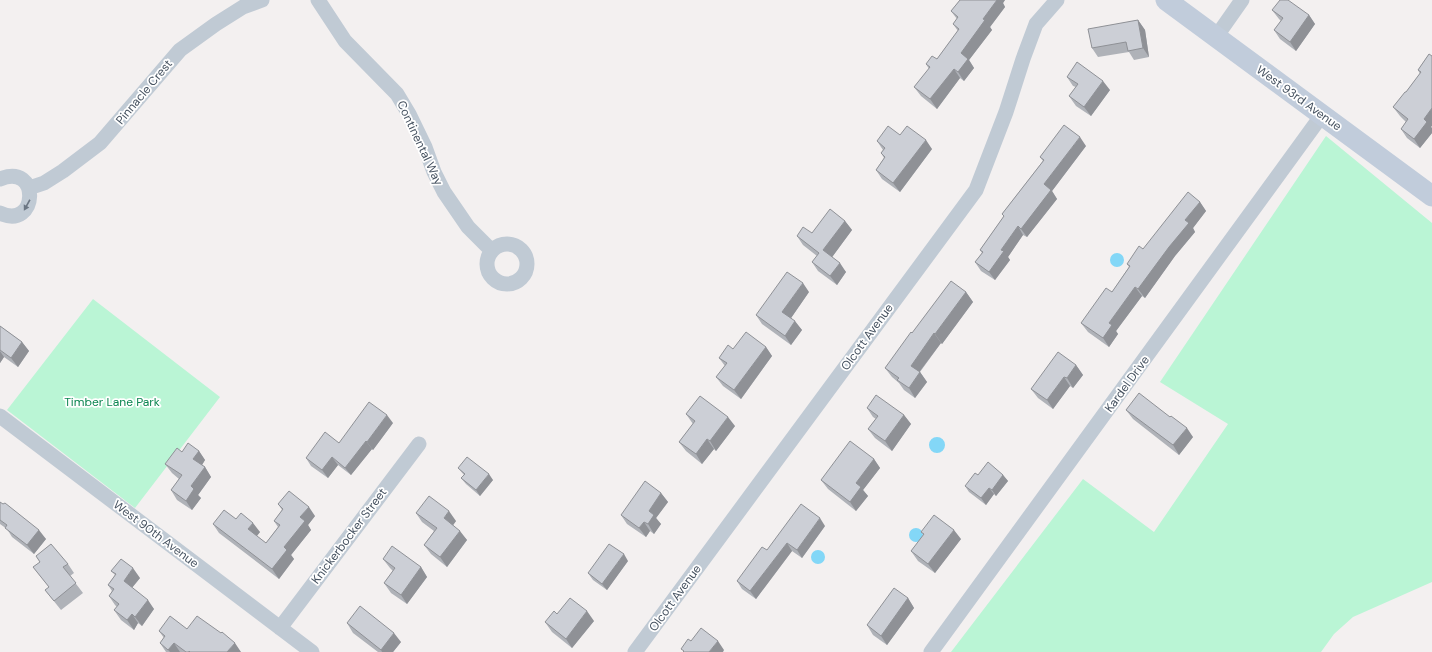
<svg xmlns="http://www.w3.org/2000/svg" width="1432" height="652" viewBox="0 0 1432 652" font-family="'DM Sans',sans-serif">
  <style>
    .green { fill: #baf5d5 }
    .water { fill: #83d7f7 }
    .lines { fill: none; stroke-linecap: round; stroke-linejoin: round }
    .street { stroke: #c0cad4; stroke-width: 15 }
    .secondary { stroke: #c1ccdb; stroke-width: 21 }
    .wall { fill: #afb2b8 }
    .shaded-wall { fill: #8f9196 }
    .building { fill: #cccfd6; stroke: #8f9196 }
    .oneway { fill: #6b7683 }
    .labels { text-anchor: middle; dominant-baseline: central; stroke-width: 3.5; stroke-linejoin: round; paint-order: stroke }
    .street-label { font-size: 12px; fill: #465260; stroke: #fff }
    .park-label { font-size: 12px; fill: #0c8651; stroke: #fff }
  </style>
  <rect width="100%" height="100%" fill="#f3f0f0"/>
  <!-- green -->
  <path class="green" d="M1326,136L1432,223V582L1353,617L1334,634L1321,652H951L1083,479L1154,532L1228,424L1160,382Z
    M93,299L220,397L135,508L7,410Z"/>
  <!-- water -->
  <path class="water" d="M1110 260a7 7 0 1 1 14 0a7 7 0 1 1-14 0Z
    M929 445a8 8 0 1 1 16 0a8 8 0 1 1-16 0Z
    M909 535a7 7 0 1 1 14 0a7 7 0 1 1-14 0Z
    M811 557a7 7 0 1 1 14 0a7 7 0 1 1-14 0Z"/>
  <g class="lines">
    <!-- street -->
    <path class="street" d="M318,0L345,41L397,94L409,114L425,147L434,172L444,192L468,227L492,251
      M1216,37L1242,0
      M0,179C41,162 38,231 0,213
      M29,188L44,183L63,171L100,143L180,50L216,24L243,7L262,0
      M487 264a20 20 0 1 1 40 0a20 20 0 1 1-40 0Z
      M0,416L312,652
      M280,628L419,444
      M635,652L976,190L1006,112L1023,59L1036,24L1057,0
      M931,652L1322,115"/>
    <!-- secondary -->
    <path class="secondary" d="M1166,0L1432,196"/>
  </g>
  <!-- wall -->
  <path class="wall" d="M960,0H1005L1003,3L1005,7L990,27L992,30L969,60L974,68L964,81L960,78L937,109L921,96L914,87L929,69L926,64L937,59L958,31L953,24L957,19L951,11Z
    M1272,10L1309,15L1315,24L1296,51L1280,39L1274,30L1281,21L1279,19Z
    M1138,20L1145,30L1149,57L1134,60L1129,52L1098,57L1092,48Z
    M1429,54L1431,127L1432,128V133L1420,148L1407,138L1401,129L1406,122L1400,116L1393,107L1406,92L1420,74L1418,70Z
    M1067,77L1110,90L1091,116L1076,106L1069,96L1076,87L1073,86Z
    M900,135L932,149L900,192L882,179L876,170L884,158L881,153L883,150L877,141Z
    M1086,146L1052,191L1057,199L1027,237L1023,235L1008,257L1010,260L995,280L981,271L975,262L982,253L980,250L1004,216L1002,214L1043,161L1040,157Z
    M1200,202L1206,211L1193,228L1195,232L1175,256L1145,298L1142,296L1116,331L1118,334L1109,347L1088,332L1081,323L1112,292L1129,267L1127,264L1143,249Z
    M845,221L852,230L832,257L846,272L837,285L818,271L812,262L817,256L803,245L797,236L812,233Z
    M809,292L791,318L802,330L791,345L762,324L756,315Z
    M966,292L973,302L942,344L941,343L920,372L927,382L915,398L904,390L899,383L892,377L885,368L912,333Z
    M0,326L22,342L29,351L18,367L4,357L0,363Z
    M766,347L772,356L741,399L723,386L716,377L725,366L719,358L733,349Z
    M1076,365L1083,375L1073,388L1070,386L1053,409L1038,398L1031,389Z
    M867,408L904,415L911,424L892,451L875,438L868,429L876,419L873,417Z
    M1126,410L1193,437L1179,455L1133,419Z
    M686,414L735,426L716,451L714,449L702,464L686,451L679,442L693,424Z
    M393,423L373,450L372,449L351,475L338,465L328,478L311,466L306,458L339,443Z
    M199,451L205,460L202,465L205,467L211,477L198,495L201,498L192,510L177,500L171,490L179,479L172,473L165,464Z
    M874,459L880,468L863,490L868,496L856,511L828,489L821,480Z
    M458,468L493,480L480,496L466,484L461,478L464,475Z
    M978,475H1003L1008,481L996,496L994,494L986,505L969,492L965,486Z
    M661,493L668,502L656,518L661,524L654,534L650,531L646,537L627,524L621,515Z
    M0,502L46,539L34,554L12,537L7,529L0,524Z
    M278,504L315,516L308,525L311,530L291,555L294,559L279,579L219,533L213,524L236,519L260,532L257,536L266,543L278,527L274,521L282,510Z
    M416,513L456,521L453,525L467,540L447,567L431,554L424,545L434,531L422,522Z
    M825,526L802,558L792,551L756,599L742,589L737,581L767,550Z
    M921,532L961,539L935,573L918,561L911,551L924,535Z
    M36,556L68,564L74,573L70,576L83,593L61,610L45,590L49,587L33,567L40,562Z
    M383,559L421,567L427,577L407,604L391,593L384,583L393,571L390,568Z
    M628,561L607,590L593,580L588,573Z
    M111,571L140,578L132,588L154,609L142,626L138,623L134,630L121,620L114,610L117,607L115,605L109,596L112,591L108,585L115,575Z
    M908,598L914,608L887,645L873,635L867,625Z
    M557,614L594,621L572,648L552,632L545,622Z
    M347,623L401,642L393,652H378L353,633Z
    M187,629L241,652H166L160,643L164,638L159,631Z"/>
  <!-- shaded-wall -->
  <path class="shaded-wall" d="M997,0H1005L1003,3L1005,7L990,27L992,30L969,60L974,68L964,81L958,72L961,53L983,19Z
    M1309,15L1315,24L1296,51L1290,42Z
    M1138,20L1145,30L1149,57L1143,48Z
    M954,69L960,78L937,109L930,99Z
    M1103,81L1110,90L1091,116L1084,107Z
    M1432,108V126L1431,127L1432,128V133L1420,148L1414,139L1424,119Z
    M1080,137L1086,146L1052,191L1057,199L1027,237L1021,229L1044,184Z
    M926,140L932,149L900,192L893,183Z
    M1200,202L1206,211L1193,228L1195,232L1175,256L1145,298L1138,289L1185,220Z
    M845,221L852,230L830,260L823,250Z
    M1018,226L1023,235L1008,257L1010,260L995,280L989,272L1001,250Z
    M840,263L846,272L837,285L830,276Z
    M803,283L809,292L789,321L782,312Z
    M1135,287L1142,296L1116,331L1118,334L1109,347L1103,338L1109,323Z
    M966,292L973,302L942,344L935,334Z
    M795,321L802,330L791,345L785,336Z
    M934,333L941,343L917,375L911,366Z
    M22,342L29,351L18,367L11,358Z
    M766,347L772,356L741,399L734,390Z
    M0,351L4,357L0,363Z
    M1076,365L1083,375L1073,388L1067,378Z
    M920,372L927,382L915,398L909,388Z
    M1064,377L1070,386L1053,409L1047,400Z
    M387,415L393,423L373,450L367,442Z
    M904,415L911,424L892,451L885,441Z
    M728,417L735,426L716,451L710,441Z
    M1187,428L1193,437L1179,455L1173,445Z
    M707,439L714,449L702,464L696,454Z
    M366,441L372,449L351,475L345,468Z
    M199,451L205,460L200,468L193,459Z
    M332,457L338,465L328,478L322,470Z
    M874,459L880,468L863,490L868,496L856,511L850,502L856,483Z
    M205,467L211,477L198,495L201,498L192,510L186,501L191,486Z
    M489,474L493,480L480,496L476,490Z
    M1003,475L1008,481L996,496L992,490Z
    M989,488L994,494L986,505L981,498Z
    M661,493L668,502L656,518L661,524L654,534L648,524L649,511Z
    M309,507L315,516L308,525L311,530L291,555L294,559L279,579L272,569L300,517Z
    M449,511L456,521L451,528L444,518Z
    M820,518L825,526L802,558L797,550Z
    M644,522L650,531L646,537L639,528Z
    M253,523L260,532L255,538L248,529Z
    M39,530L46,539L34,554L27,545Z
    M954,530L961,539L935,573L928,564Z
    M460,531L467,540L447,567L440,557Z
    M787,543L792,551L756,599L750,591Z
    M624,554L628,561L607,590L602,584Z
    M421,567L427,577L407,604L401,595Z
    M133,568L140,578L130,590L124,581Z
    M908,598L914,608L887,645L881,636Z
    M148,600L154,609L142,626L135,617Z
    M587,611L594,621L572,648L566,639Z
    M132,614L138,623L134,630L127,620Z
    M394,633L401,642L393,652H382L381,650Z
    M718,641L724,650L723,652H709Z
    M174,643L180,652H170L168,650Z
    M235,643L241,652H227Z"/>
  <!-- building -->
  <path class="building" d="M960,0H997L983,19L985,20L961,53L968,59L958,72L954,69L930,99L914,87L930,67L926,64L932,56L937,59L959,29L953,24L958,17L951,11Z
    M1280,0H1288L1309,15L1290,42L1274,30L1283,18L1272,10Z
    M1138,20L1143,48L1128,51L1126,42L1092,48L1088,29Z
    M1429,54L1432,56V108L1424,119L1427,122L1414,139L1401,129L1408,119L1393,107L1405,92H1406L1421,72L1418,70Z
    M1077,62L1103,81L1084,107L1069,96L1078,84L1067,77Z
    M1064,125L1080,137L1044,184L1051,190L1021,229L1018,226L1001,250L1004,251L989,272L975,262L983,252L980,250L1004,216L1002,214L1044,160L1040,157Z
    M888,126L900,135L907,126L926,140L893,183L876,170L885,157L881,153L885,148L877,141Z
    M1188,192L1200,202L1185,220L1189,223L1169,247L1138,289L1135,287L1109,323L1112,325L1103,338L1081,323L1106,288L1112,292L1130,266L1127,264L1139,246L1143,249Z
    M830,209L845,221L823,250L840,263L830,276L812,262L819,253L797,236L803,227L812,233Z
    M787,272L803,283L782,312L795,321L785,336L756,315Z
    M951,281L966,292L935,334L934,333L911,366L920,372L909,388L897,380L899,378L885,368L911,332L912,333Z
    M0,326L22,342L11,358L0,350Z
    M746,332L766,347L734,390L716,377L727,363L719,358L728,345L733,349Z
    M1058,352L1076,365L1067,378L1064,377L1047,400L1031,389Z
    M1139,393L1170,417L1171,416L1187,428L1173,445L1126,410Z
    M876,395L904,415L885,441L868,429L878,416L867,408Z
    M700,396L728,417L710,441L707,439L696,454L679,442L695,421L686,414Z
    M369,402L387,415L367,442L366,441L345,468L332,457L322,470L306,458L325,432L339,443Z
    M850,441L874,459L856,483L861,487L850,502L821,480Z
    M188,443L199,451L193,459L205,467L191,486L194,489L186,501L171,490L182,475L165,464L177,448L182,452Z
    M467,457L489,474L476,490L461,478L465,474L458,468Z
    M988,462L1003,475L992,490L989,488L981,498L965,486L975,473L978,475Z
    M645,481L661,493L649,511L654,515L648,524L644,522L639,528L621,515Z
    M289,491L309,507L300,517L305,521L284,547L287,550L272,569L213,524L224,510L236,519L241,513L253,523L248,529L266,543L280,525L274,521L283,509L278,504Z
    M429,496L449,511L444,518L460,531L440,557L424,545L437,528L416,513Z
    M0,502L3,504L5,503L39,530L27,545L5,528L7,525L0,520Z
    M801,504L820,518L797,550L787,543L750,591L737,581L762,547L767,550Z
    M934,515L954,530L928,564L911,551L924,534L921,532Z
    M51,544L68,564L63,567L76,583L54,601L45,590L49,587L33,567L40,562L36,556Z
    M609,544L624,554L602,584L588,573Z
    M392,546L421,567L401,595L384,583L395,568L383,559Z
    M121,559L133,568L124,581L148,600L135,617L132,614L127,620L114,610L119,604L109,596L114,589L108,585L116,574L111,571Z
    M894,588L908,598L881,636L867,625Z
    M570,598L587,611L566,639L545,622L554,611L557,614Z
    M360,606L394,633L381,650L347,623Z
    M170,616L187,629L197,616L221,633L222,632L235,643L227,652H190L189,651V652H186L174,643L168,650L160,643L165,636L159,631Z
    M701,628L718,641L709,652H683L684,651L681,649L688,639L691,641Z"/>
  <!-- one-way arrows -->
  <defs><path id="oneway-solid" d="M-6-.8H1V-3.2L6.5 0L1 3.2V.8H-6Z"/></defs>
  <use class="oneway" href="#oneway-solid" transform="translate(27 205) rotate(119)"/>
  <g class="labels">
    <!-- street labels -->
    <g class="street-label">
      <text transform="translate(144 92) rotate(-50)">Pinnacle Crest</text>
      <text transform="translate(1299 98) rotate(36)">West 93rd Avenue</text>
      <text transform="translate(420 143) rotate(65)">Continental Way</text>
      <text transform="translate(867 337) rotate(-54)">Olcott Avenue</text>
      <text transform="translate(1127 384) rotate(-54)">Kardel Drive</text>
      <text transform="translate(156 534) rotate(37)">West 90th Avenue</text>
      <text transform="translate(349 536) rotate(-53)">Knickerbocker Street</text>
      <text transform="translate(675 598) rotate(-54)">Olcott Avenue</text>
    </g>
    <!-- park labels -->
    <g class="park-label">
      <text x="112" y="402">Timber Lane Park</text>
    </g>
  </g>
</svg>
